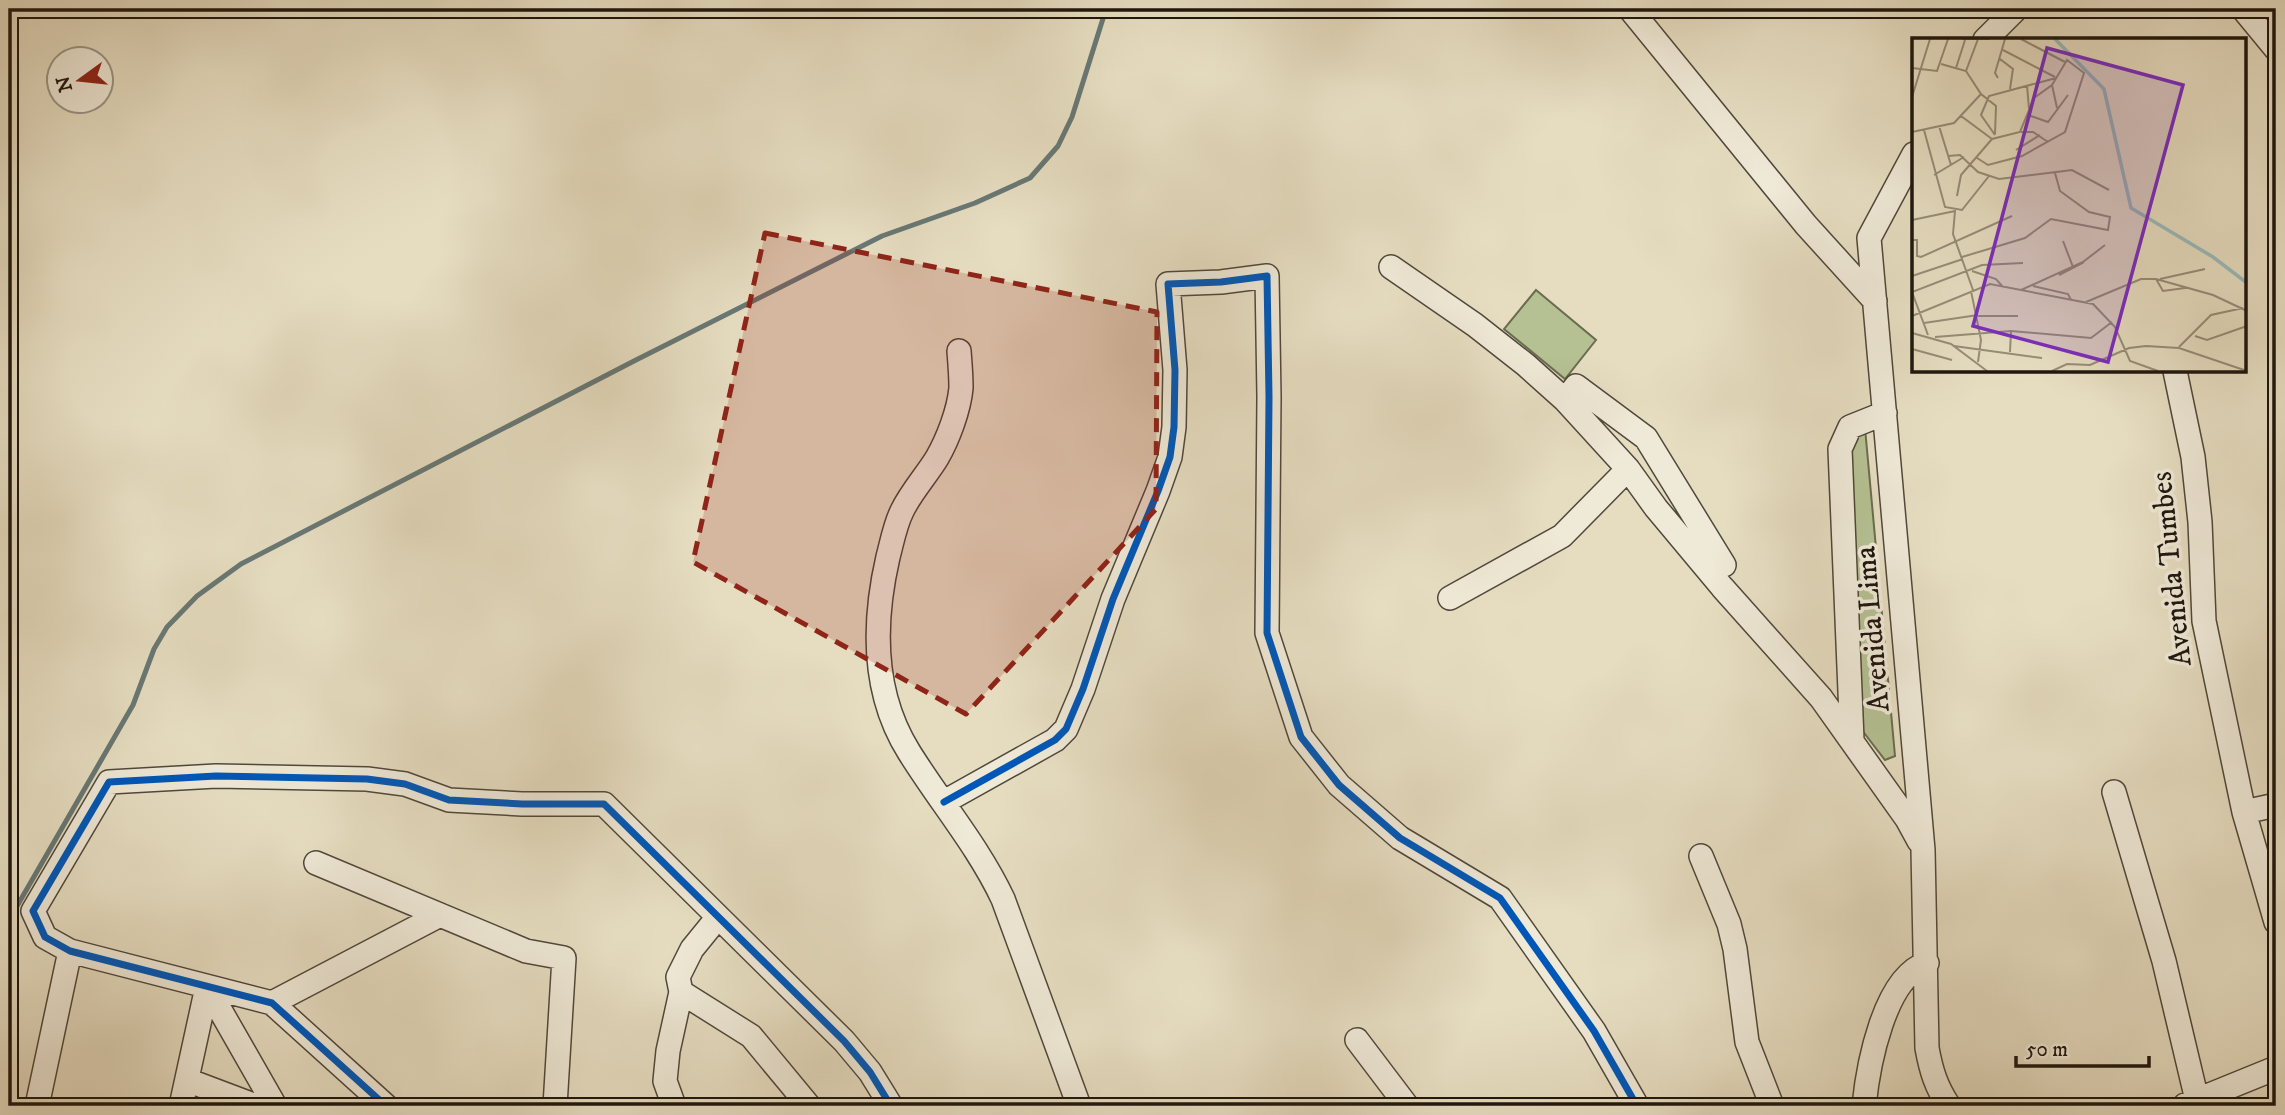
<svg xmlns="http://www.w3.org/2000/svg" width="2285" height="1115" viewBox="0 0 2285 1115" font-family="'IM FELL DW Pica',serif">
  <style>
    .green { fill: #b5c193; stroke: #6a6c50; stroke-width: 2 }
    .lines { fill: none; stroke-linecap: round; stroke-linejoin: round }
    .stream { stroke: #687875; stroke-width: 5 }
    .minor-casing { stroke: #50483b; stroke-width: 26 }
    .minor { stroke: #efe9d7; stroke-width: 23 }
    .cycleway-casing { stroke: #efe9d7; stroke-width: 11 }
    .cycleway { stroke: #0057b8; stroke-width: 7 }
    .marked { fill: #8f2418; fill-opacity: 0.2; stroke: #8f2418; stroke-width: 5; stroke-dasharray: 14 9; stroke-linejoin: round }
    .labels { text-anchor: middle; dominant-baseline: central; stroke-width: 7; stroke-linejoin: round; paint-order: stroke }
    .street-label { font-size: 30px; fill: #1e160e; stroke: #efe9d7 }
    .inset-river { fill: none; stroke: #99baba; stroke-width: 3.5 }
    .inset-road { fill: none; stroke: #968d79; stroke-width: 2 }
    .view { fill: #7b2cbf; fill-opacity: 0.15; stroke: #7b2cbf; stroke-width: 3.5 }
    .inset-edge { fill: none; stroke: #1e160e; stroke-width: 3.5 }
  </style>
  <rect width="100%" height="100%" fill="#e6ddc1"/>
  <filter id="stains"><feTurbulence type="fractalNoise" baseFrequency=".00286" numOctaves="4"/><feColorMatrix values="0 0 0 0 .2 0 0 0 0 .09 0 0 0 0 .02 0 0 0 .5 -.17"/></filter>
  <radialGradient id="worn" r=".72"><stop offset=".6" stop-color="#630" stop-opacity="0"/><stop offset="1" stop-color="#630" stop-opacity=".3"/></radialGradient>
  <!-- green -->
  <path class="green" d="M1536,290L1596,340L1565,379L1504,329Z
    M1865,428L1895,756L1885,760L1858,725L1844,453Z"/>
  <g class="lines">
    <!-- stream -->
    <path class="stream" d="M9,920L133,705L154,649L167,627L197,596L241,564L634,361L882,236L975,203L1030,178L1058,146L1072,117L1106,9"/>
    <defs>
      <path id="minor" d="M1630,9L1806,225L1875,301
        M2243,9L2276,49
        M1985,40L2016,9
        M1914,154L1869,238L1923,850L1927,1048C1931,1070 1936,1087 1949,1106
        M1391,267L1475,325L1526,365L1565,400L1628,469L1656,508L1722,587L1821,698L1907,819L1919,841
        M959,351C960,363 961,376 961,388C959,410 948,439 937,458C926,476 911,492 902,511C895,525 892,542 888,557C873,622 872,693 909,752C940,802 978,846 1003,899L1079,1106
        M2175,371L2193,457L2200,522L2204,621L2244,812L2276,922
        M1565,400L1576,386L1646,438L1724,565
        M1450,598L1562,536L1628,469
        M1852,740L1840,449L1850,427L1885,413
        M2114,792L2164,961L2197,1100
        M944,802L1055,740L1066,729L1083,689L1113,599L1158,491L1170,457L1174,427L1175,370L1168,284L1221,282L1267,276L1269,397L1267,633L1301,737L1339,785L1400,838L1500,898L1594,1031L1637,1106
        M2244,812L2276,805
        M1701,856L1729,924L1735,949L1747,1042L1772,1106
        M316,863L526,951L564,958L555,1106
        M207,987L275,1106
        M681,992L751,1036L809,1106
        M272,1003L440,915
        M1357,1040L1407,1106
        M187,1080L256,1106
        M2185,1105L2276,1068
        M37,1106L70,951
        M181,1106L207,987
        M386,1106L272,1003L70,951L45,937L33,911L109,782L216,776L367,779L405,784L449,800L522,804H604L844,1041L870,1072L891,1106
        M674,1106L665,1081L668,1051L681,992L678,977L692,949L718,917
        M1864,1106C1868,1066 1884,977 1927,963"/>
    </defs>
    <!-- minor casing -->
    <use href="#minor" class="minor-casing"/>
    <!-- minor -->
    <use href="#minor" class="minor"/>
    <defs>
      <path id="cycleway" d="M944,802L1055,740L1066,729L1083,689L1113,599L1158,491L1170,457L1174,427L1175,370L1168,284L1221,282L1267,276L1269,397L1267,633L1301,737L1339,785L1400,838L1500,898L1594,1031L1637,1106
        M386,1106L272,1003L70,951L45,937L33,911L109,782L216,776L367,779L405,784L449,800L522,804H604L844,1041L870,1072L891,1106"/>
    </defs>
    <!-- cycleway casing -->
    <use href="#cycleway" class="cycleway-casing"/>
    <!-- cycleway -->
    <use href="#cycleway" class="cycleway"/>
  </g>
  <!-- marked area -->
  <path class="marked" d="M765,233L1157,312L1156,509L966,714L693,562Z"/>
  <g class="labels">
    <!-- street labels -->
    <g class="street-label">
      <text transform="translate(2172 569) rotate(-96)">Avenida Tumbes</text>
      <text transform="translate(1873 629) rotate(-95)">Avenida Lima</text>
    </g>
  </g>
  <!-- overview -->
  <g transform="translate(1912 38)">
    <rect width="334" height="334" fill="#e6ddc1"/>
    <path class="inset-river" d="M143,1L192,51L219,170L301,219L335,245"/>
    <path class="inset-road" d="M50,1H78M109,1L153,24M91,12L143,39M88,21L101,31L98,51M29,26L54,33L69,56L84,68L83,96M0,30L25,33L36,1M44,30L53,2M54,33L66,1M86,40L83,35L93,1M115,47L117,71M140,47L145,70M0,59L18,1M116,77L136,84L156,57M49,78L80,101M27,88L39,127M12,92L33,169L50,172L77,138M0,94L42,85L69,56M109,94H121L136,104M83,97L69,77L77,58L144,40M104,112L128,97M36,118L48,117L66,134L87,141L160,132L197,152M22,137L52,119M45,158L49,137L80,101L108,94L122,60L140,47L155,22L172,35L153,94L110,118L76,127L65,120M0,182L43,173L41,196L61,252M0,202H5V218L9,219L100,178M151,203L161,229M50,219L113,200L139,181L196,192L198,179L177,174L148,153L143,135M60,233L84,241L91,249M147,237L172,224M0,238L51,221M244,241L301,257L335,273M248,241L293,231M121,248L156,256L159,262M109,252L171,224L193,207M59,253L69,302L66,324M174,264L229,241H244L251,253L273,250M0,278L78,246L181,266L203,289L218,323L246,333M66,278H106M12,285L66,277M0,295L39,306L75,333M16,297L0,254L70,227L111,225M283,298L295,302L335,288M23,299L99,293L179,300L200,284M42,308L130,320M267,309L299,277L331,270M0,311L40,322M98,314L99,293M140,333L155,326L178,327L217,310L234,308L267,310L335,333"/>
    <path class="view" d="M135,10L271,47L196,324L61,288Z"/>
    <rect width="334" height="334" class="inset-edge"/>
  </g>
  <!-- margin -->
  <rect width="2285" height="1115" fill="none" stroke="#e6ddc1" stroke-width="35"/>
  <rect x="10" y="10" width="2264" height="1094" fill="none" stroke="#1e160e" stroke-width="3.5"/>
  <rect x="18" y="18" width="2250" height="1080" fill="none" stroke="#1e160e" stroke-width="2"/>
  <!-- north arrow -->
  <g transform="translate(80 80) rotate(255)"><circle r="33" fill="#efe9d7" stroke="#9b9587" stroke-width="2"/>
  <path d="M0-5L12 26L0 18L-12 26Z" fill="#8f2418"/>
  <text y="-10" font-size="19" font-weight="bold" text-anchor="middle" fill="#1e160e">N</text>
  </g>
  <!-- scale -->
  <path d="M2016 1056v10h133v-10" fill="none" stroke="#1e160e" stroke-width="3.5"/>
  <text x="2026" y="1056" font-size="21" fill="#1e160e" stroke="#efe9d7" stroke-width="5" paint-order="stroke">50 m</text>
  <rect width="100%" height="100%" filter="url(#stains)"/>
  <rect width="100%" height="100%" fill="url(#worn)"/>
</svg>
